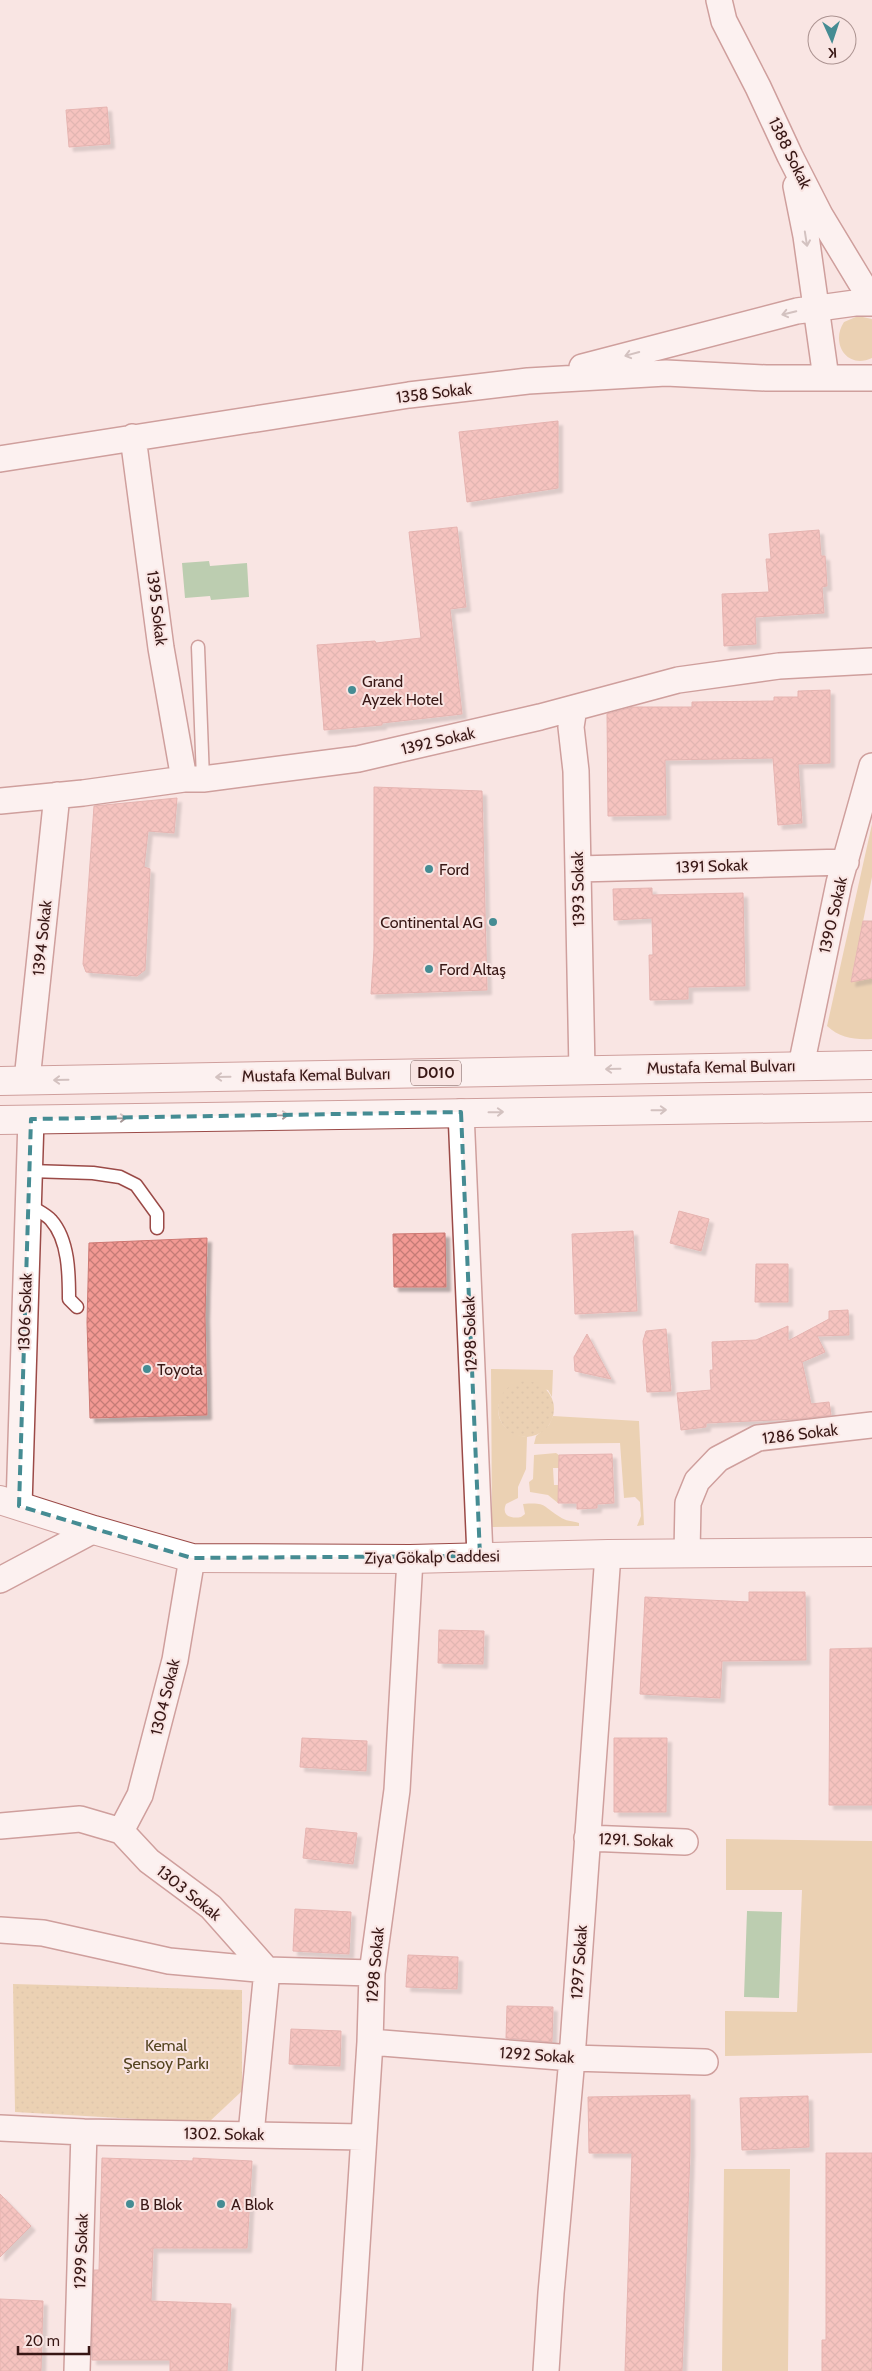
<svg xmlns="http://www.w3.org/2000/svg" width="872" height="2371" viewBox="0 0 872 2371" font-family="Cabin,sans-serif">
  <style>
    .grass { fill: #dab979 }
    .park { fill: url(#park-dots) }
    .water { fill: #72b071 }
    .building { fill: url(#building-cross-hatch); stroke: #cd7873; filter: url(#shadow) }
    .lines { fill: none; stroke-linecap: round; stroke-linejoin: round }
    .lane-casing { stroke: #9b4a47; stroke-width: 15 }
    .street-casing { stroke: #9b4a47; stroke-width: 28 }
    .secondary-casing { stroke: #9b4a47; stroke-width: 30 }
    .highway-casing { stroke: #9b4a47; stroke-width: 30 }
    .lane { stroke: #fff; stroke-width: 12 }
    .street { stroke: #fff; stroke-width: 25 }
    .secondary { stroke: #fff; stroke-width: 28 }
    .highway { stroke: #fff; stroke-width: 28 }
    .oneway { stroke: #a59796 }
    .marked { fill: none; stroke: #458c93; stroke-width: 4; stroke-dasharray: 10 6; stroke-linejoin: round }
    .poi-dot { fill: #458c93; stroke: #f9e5e3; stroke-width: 2 }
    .labels { text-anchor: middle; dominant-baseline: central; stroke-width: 4; stroke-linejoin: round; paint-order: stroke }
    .shield { fill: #f9e5e3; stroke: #725553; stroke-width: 1 }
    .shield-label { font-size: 15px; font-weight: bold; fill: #381715 }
    .street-label { font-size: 16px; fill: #381715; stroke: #f9e5e3 }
    .poi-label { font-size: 16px; fill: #381715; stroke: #f9e5e3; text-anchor: start }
    .park-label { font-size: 16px; fill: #544420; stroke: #f9e5e3 }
  </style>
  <defs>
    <pattern id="park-dots" width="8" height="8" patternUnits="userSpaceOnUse" patternTransform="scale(1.25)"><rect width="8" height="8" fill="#dab979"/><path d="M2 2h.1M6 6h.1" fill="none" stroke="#bc9e68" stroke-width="1.8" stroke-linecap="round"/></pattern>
    <pattern id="building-cross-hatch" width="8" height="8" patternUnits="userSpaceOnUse" patternTransform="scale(1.25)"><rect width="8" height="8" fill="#f29993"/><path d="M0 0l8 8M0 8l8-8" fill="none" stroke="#c57c77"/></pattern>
    <filter id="shadow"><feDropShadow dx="4.5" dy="4.5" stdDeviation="1" flood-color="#0004"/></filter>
  </defs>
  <rect width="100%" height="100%" fill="#f9e5e3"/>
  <!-- grass -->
  <path class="grass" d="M858,316L872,319V358C847,370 830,343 844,322Z
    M872,824V877L851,981L872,977V1039C855,1040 840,1038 827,1026Z
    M491,1369L553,1370L552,1397L548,1390L513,1385C488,1403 496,1433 527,1437L526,1469L518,1487V1498L506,1504C501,1516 511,1519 521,1517L525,1514L523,1504C547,1502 542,1506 560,1517C565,1521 573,1521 579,1523V1526L492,1527Z
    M553,1416L639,1421L644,1525L637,1526L641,1516L640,1502L635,1497L624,1498L620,1443L534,1444L536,1436L549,1425Z
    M556,1453L559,1455V1468H553L554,1485H558V1503L548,1495L530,1492L529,1482L533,1479L534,1455Z
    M726,1839L872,1841V2053L725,2056V2011L797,2012L802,1890H726Z
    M724,2169H790L788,2371H722Z"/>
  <!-- park -->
  <path class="park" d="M498 1409a28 28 0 1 1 56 0a28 28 0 1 1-56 0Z
    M13,1984L242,1990V2091L208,2123L15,2112Z"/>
  <!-- water -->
  <path class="water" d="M209,561L210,566L247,563L249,597L211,600L210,596L185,598L182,563Z
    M747,1911L782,1912L779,1998L744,1997Z"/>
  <!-- building -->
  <path class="building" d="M107,107L110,144L69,147L66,110Z
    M558,421V488L467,502L459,432Z
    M457,527L466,607L450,609L462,714L382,723V725L324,730L317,645L375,641L376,643L421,638L409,532Z
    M819,530L821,556H825L827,586L822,587L824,613L755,617L756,644L724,646L722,594L769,592L766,559H771L769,534Z
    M830,690V763L798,764L802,823L778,825L773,758L665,760L666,815L608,816L607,714L633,707H692V702L774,701V697H798V691Z
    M374,787L482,791L487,990L371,994L374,949Z
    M177,798L174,833L148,831L144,867L150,869L145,970L137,976L86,972L83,964L94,806Z
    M652,888V895L743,893L745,986L688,987V999L650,1000L649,955H653L652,918L614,920L613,889Z
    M863,921H872V978L851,982Z
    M679,1211L709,1219L701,1251L670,1243Z
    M633,1231L637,1311L575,1314L572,1234Z
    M445,1233L446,1287H394L393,1234Z
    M207,1238L205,1316L207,1415L90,1418L87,1323L89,1243Z
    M756,1264H788V1302H755Z
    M848,1310L849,1335L817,1336L825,1352L802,1362L811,1404L829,1402L831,1415L797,1419L706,1423V1427L681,1430L677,1393L711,1390L710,1370H713L712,1342L756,1340L788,1326V1341L829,1319V1311Z
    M666,1329L671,1391L647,1392L643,1341L646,1331Z
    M587,1334L611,1379L575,1371L574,1357Z
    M612,1454L614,1503L597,1504V1508L577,1509V1503H558L559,1455Z
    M749,1592H805L806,1660L722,1661L720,1698L640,1694L645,1597L749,1602Z
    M439,1630L484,1631L483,1664L438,1663Z
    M872,1648V1805H829L830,1649Z
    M302,1738L367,1741L366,1771L300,1767Z
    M614,1738H667L666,1812H614Z
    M306,1828L357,1833L353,1864L303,1858Z
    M295,1909L351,1912L349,1954L293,1951Z
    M408,1955L458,1957L457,1989L406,1987Z
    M507,2006L553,2007L552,2042L506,2038Z
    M291,2029L341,2031L340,2066L289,2064Z
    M690,2095V2152L682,2371H625L632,2153H589L588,2097Z
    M808,2096L809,2147L742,2150L740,2098Z
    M826,2153H872V2371H822V2340H826Z
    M102,2158L193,2161V2158L252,2161L247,2248H153L151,2301L231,2304L227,2371H170V2360H92L94,2270H99Z
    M0,2194L31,2226L0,2257Z
    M0,2299L43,2301L41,2371H0Z"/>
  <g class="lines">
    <defs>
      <path id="lane" d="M198,647L203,779
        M30,1171L93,1173L120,1177L136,1185L157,1214V1228
        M29,1205C36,1210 46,1214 51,1220C69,1240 69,1275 69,1299L77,1307"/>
      <path id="street" d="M719,0L724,21L758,87L790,156L820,215L872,301
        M796,186L806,236L826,378
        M582,367L797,311L855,303H872
        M133,437L161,648L184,779
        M0,459L409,395L528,381L666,373L766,378H872
        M574,708L571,727L576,771L582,1070
        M0,801L83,793L184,779H203L358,759L540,717L678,680L779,666L872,661
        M578,869L846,862
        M801,1066L839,883L872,766
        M27,1080L57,795
        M461,1112L480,1556
        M19,1506L31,1119
        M687,1553L688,1503L697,1481L718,1459L758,1438L872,1425
        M0,1580L94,1530
        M0,1826L80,1819L121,1831L149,1861L211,1907L267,1970L372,1973
        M121,1831L140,1795L175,1660L192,1558
        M587,1838L685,1842
        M0,1930L43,1933L169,1961L267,1970L251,2134
        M370,2042L572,2058L705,2062
        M0,2128L84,2132L363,2137
        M77,2371L84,2132
        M349,2371L370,2042L372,1973L397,1790L410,1559
        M546,2371L551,2293L572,2058L608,1554"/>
      <path id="secondary" d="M0,1500L94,1530L192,1558L410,1559L608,1554L872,1552"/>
      <path id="highway" d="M0,1081L872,1065
        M0,1120L872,1107"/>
    </defs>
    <!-- lane casing -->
    <use href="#lane" class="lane-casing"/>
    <!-- street casing -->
    <use href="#street" class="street-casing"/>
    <!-- secondary casing -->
    <use href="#secondary" class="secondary-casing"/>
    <!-- highway casing -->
    <use href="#highway" class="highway-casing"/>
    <!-- lane -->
    <use href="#lane" class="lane"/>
    <!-- street -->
    <use href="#street" class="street"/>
    <!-- secondary -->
    <use href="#secondary" class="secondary"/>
    <!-- highway -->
    <use href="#highway" class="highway"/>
  </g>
  <!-- one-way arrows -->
  <defs><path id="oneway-shaft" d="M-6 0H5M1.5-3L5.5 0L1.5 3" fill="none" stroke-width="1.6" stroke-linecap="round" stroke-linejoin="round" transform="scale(1.25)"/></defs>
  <g class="oneway">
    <use href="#oneway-shaft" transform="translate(806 239) rotate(81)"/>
    <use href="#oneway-shaft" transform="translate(789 313) rotate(166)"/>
    <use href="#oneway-shaft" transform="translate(632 354) rotate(165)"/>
    <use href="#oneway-shaft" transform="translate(613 1069) rotate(179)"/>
    <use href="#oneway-shaft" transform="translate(223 1077) rotate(179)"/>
    <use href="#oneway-shaft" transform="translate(61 1080) rotate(179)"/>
    <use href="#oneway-shaft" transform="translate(659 1110) rotate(-1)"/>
    <use href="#oneway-shaft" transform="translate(496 1112) rotate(-1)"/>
    <use href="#oneway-shaft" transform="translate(281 1115) rotate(-1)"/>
    <use href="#oneway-shaft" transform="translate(119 1118) rotate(-1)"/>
  </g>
  <!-- marked area -->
  <path d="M0 0H872V2371H0ZM461,1112L480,1556L192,1558L19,1506L31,1119Z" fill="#f9e5e3" fill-opacity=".55" fill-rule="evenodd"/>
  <path class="marked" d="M461,1112L480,1556L192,1558L19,1506L31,1119Z"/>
  <!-- markers -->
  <g class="poi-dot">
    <circle cx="352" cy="690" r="5"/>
    <circle cx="429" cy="869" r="5"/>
    <circle cx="493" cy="922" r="5"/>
    <circle cx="429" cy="969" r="5"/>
    <circle cx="147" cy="1369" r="5"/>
    <circle cx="130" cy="2204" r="5"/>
    <circle cx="221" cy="2204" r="5"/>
  </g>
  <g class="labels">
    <!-- shield labels -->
    <rect class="shield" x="411" y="1060.5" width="50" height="25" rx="4"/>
    <g class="shield-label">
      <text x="436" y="1073">D010</text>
    </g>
    <!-- street labels -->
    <g class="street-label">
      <text transform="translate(790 153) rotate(64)">1388 Sokak</text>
      <text transform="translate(434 393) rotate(-7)">1358 Sokak</text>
      <text transform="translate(157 608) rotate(83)">1395 Sokak</text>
      <text transform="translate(438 741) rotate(-13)">1392 Sokak</text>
      <text transform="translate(712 866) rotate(-2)">1391 Sokak</text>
      <text transform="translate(578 889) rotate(-91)">1393 Sokak</text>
      <text transform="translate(833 915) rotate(-77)">1390 Sokak</text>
      <text transform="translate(42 938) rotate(-84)">1394 Sokak</text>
      <text transform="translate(721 1067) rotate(-1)">Mustafa Kemal Bulvarı</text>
      <text transform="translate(316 1075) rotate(-1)">Mustafa Kemal Bulvarı</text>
      <text transform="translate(25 1312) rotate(-88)">1306 Sokak</text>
      <text transform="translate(470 1334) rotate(-92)">1298 Sokak</text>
      <text transform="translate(800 1434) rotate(-7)">1286 Sokak</text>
      <text transform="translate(432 1557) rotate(-1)">Ziya Gökalp Caddesi</text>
      <text transform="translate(165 1697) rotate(-76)">1304 Sokak</text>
      <text transform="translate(636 1840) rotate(2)">1291. Sokak</text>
      <text transform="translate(189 1893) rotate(39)">1303 Sokak</text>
      <text transform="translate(579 1962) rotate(-86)">1297 Sokak</text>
      <text transform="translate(375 1965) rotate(-85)">1298 Sokak</text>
      <text transform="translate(537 2055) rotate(4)">1292 Sokak</text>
      <text transform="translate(224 2134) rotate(1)">1302. Sokak</text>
      <text transform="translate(81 2251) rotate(-88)">1299 Sokak</text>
    </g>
    <!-- poi labels -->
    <g class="poi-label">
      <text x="362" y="681">Grand<tspan x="362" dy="18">Ayzek Hotel</tspan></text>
      <text x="439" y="869">Ford</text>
      <text x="483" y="922" text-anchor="end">Continental AG</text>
      <text x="439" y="969">Ford Altaş</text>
      <text x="157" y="1369">Toyota</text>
      <text x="140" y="2204">B Blok</text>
      <text x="231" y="2204">A Blok</text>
    </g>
    <!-- park labels -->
    <g class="park-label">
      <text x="166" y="2045">Kemal<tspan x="166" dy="18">Şensoy Parkı</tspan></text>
    </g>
  </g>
  <!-- north arrow -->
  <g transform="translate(832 40) rotate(177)"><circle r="24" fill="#f9e5e3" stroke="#ac9391"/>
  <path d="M0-4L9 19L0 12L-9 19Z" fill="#458c93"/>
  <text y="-8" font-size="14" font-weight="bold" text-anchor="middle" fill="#381715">K</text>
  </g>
  <!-- scale -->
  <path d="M18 2346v8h71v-8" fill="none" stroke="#381715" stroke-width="2.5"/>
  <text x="25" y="2346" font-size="15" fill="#381715" stroke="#f9e5e3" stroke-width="4" paint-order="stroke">20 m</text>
</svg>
